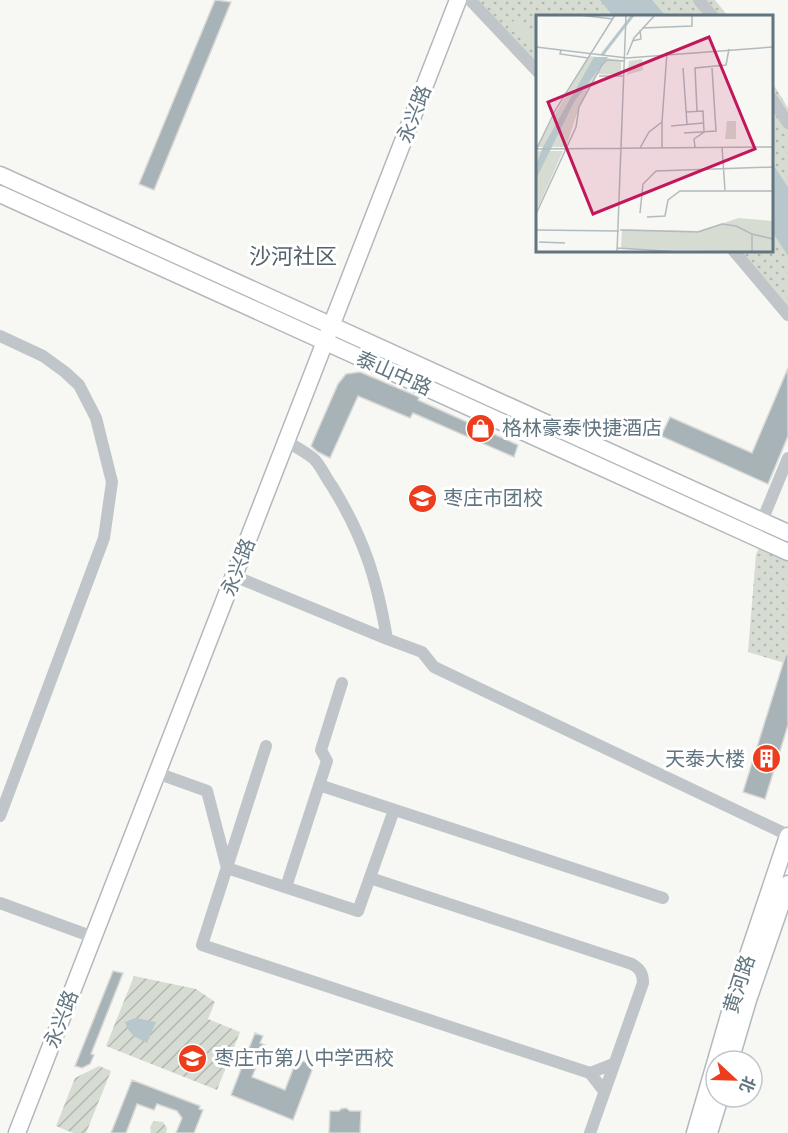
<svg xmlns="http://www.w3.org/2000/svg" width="788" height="1133" viewBox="0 0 788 1133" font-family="'PT Sans','Noto Sans SC',sans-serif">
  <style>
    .grass { fill: url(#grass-dots) }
    .garden { fill: url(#garden-furrows) }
    .pitch { fill: #d7dcd2 }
    .water { fill: #b8c7cb }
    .building { fill: #a8b3b7; stroke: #d8d8d6; stroke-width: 1.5 }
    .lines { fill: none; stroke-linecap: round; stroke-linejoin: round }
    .secondary-casing { stroke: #b1b9bd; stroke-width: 19 }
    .street { stroke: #bfc5c8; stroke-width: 12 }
    .secondary { stroke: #fff; stroke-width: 16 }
    .labels { text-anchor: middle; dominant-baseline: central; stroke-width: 6; stroke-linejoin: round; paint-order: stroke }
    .street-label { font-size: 20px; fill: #607580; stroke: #fff }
    .poi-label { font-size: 20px; fill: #607580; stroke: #fff; text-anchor: start }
    .quarter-label { font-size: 22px; fill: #52626b; stroke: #fff }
    .inset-river { fill: none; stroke: #b8c7cb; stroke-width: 3 }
    .inset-road { fill: none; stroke: #b2bbbe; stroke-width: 1.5 }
    .view { fill: #c2185b; fill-opacity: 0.15; stroke: #c2185b; stroke-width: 3 }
    .inset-edge { fill: none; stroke: #607580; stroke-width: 3 }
  </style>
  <defs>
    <pattern id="grass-dots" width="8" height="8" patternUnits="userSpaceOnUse" patternTransform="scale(1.5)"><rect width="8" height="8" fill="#d7dcd2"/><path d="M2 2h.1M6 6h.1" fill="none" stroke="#b2b7b0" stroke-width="1.8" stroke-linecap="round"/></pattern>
    <pattern id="garden-furrows" width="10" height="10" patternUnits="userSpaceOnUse" patternTransform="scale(1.5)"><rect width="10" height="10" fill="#d7dcd2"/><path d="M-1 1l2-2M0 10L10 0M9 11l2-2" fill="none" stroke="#b2b7b0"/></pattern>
  </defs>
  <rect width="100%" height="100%" fill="#f7f7f3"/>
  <!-- grass -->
  <path class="grass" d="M476,0H715L728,16H538L537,66Z
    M772,82L788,108V306L741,251L772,250Z
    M760,546L788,559V664L748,652L756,554Z"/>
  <!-- garden -->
  <path class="garden" d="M134,976L196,989L215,1002L208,1019L240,1032L217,1090L106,1046Z
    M99,1066L111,1071L86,1133H73L56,1126L75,1078Z
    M154,1121L163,1122L167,1128L166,1133H151L150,1127Z"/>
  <!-- pitch -->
  <path class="pitch" d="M516,19L537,43V50L512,22Z"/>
  <!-- water -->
  <path class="water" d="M600,0H652L666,16H613Z
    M772,163L788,187V256L772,231Z
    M135,1018L156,1022L147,1043C137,1038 128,1034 125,1022Z"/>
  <!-- building -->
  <path class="building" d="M215,0L231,2L154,190L139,184Z
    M788,368V436L768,484L661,436L670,417L752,453Z
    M360,372L419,397L418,400L518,445L514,457L413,413L410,418L358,396L330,458L318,452L311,446L338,384L346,374Z
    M786,654L788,655V725L765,799L743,792Z
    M113,971L123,973L91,1054L94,1055L90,1064L82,1068L75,1066Z
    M255,1033L263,1036L260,1043L265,1045L252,1077L285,1090L297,1059L314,1065L293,1120L231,1095Z
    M132,1080L200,1106L199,1109L203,1110L194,1133H176L182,1118L177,1111L157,1104L154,1110L137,1104L126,1133H111Z
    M346,1108L350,1111H361L360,1133H329L330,1111H339L341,1109Z"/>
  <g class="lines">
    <defs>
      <path id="secondary" d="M0,175L788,533
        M0,194L788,552
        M730,1061L748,1000L788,884
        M17,1133L458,0
        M695,1133L737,988L788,836
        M709,1133L720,1097"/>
    </defs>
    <!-- secondary casing -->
    <use href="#secondary" class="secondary-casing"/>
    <!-- street -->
    <path class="street" d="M470,0L538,72
      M699,0L712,16
      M772,99L788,123
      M733,250L788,315
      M0,336L43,356L65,372L79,385L96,418L112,482L104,538L0,816
      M762,521L788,458
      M234,576L387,639C377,579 364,538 332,486C326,478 321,466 314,459C306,452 295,447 287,441
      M387,639L422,652L434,667L788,835
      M266,746L202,945L590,1073
      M157,773L207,791L227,868L358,911L394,810
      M319,785L663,898
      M370,878L632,964C640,969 643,973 643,983L590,1133
      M286,887L327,761L321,750L342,683
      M0,903L93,937
      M604,1091L590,1073L613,1064"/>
    <!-- secondary -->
    <use href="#secondary" class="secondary"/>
  </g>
  <!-- icons -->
  <defs>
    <symbol id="shop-disc" viewBox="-11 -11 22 22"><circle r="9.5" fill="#ed3d1d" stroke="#fff"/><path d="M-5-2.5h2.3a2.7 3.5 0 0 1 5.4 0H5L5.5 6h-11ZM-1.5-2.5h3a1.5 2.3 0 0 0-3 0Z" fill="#fff"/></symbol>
    <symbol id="school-disc" viewBox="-11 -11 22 22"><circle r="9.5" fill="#ed3d1d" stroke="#fff"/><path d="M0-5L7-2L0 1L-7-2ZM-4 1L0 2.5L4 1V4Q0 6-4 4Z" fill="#fff"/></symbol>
    <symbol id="building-disc" viewBox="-11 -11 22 22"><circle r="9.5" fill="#ed3d1d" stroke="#fff"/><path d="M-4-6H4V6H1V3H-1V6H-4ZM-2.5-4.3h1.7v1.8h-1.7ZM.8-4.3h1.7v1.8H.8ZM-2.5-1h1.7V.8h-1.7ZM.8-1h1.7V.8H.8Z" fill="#fff"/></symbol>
  </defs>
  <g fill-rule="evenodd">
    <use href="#shop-disc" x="464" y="412" width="33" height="33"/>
    <use href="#school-disc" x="406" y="482" width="33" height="33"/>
    <use href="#building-disc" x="750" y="742" width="33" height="33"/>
    <use href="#school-disc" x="176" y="1042" width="33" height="33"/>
  </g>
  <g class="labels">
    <!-- street labels -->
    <g class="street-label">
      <text transform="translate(414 114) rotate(-69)">永兴路</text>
      <text transform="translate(394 373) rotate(24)">泰山中路</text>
      <text transform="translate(238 567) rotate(-69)">永兴路</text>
      <text transform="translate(739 984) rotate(-72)">黄河路</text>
      <text transform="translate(61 1019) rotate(-69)">永兴路</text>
    </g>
    <!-- poi labels -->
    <g class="poi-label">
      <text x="502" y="428">格林豪泰快捷酒店</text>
      <text x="443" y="498">枣庄市团校</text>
      <text x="745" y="759" text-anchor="end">天泰大楼</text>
      <text x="214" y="1058">枣庄市第八中学西校</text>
    </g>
    <!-- quarter labels -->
    <g class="quarter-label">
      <text x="293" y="256">沙河社区</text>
    </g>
  </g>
  <!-- overview -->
  <g transform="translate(536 15)">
    <rect width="237" height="237" fill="#f7f7f3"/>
    <path d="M53,41L85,45V60L61,59L44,89L30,132H0ZM106,44L107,55L91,60L93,46ZM0,136H27L0,197ZM203,203L237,206V237L85,234L86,214L162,216Z" fill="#d7dcd2"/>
    <path d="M191,106H200V124H189Z" fill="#d7dcd2"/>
    <path d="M58,42H72L38,87L0,164V150L7,132Z" fill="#b8c7cb"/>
    <path class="inset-river" d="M66,40L97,0"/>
    <path class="inset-road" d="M43,0L77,4M106,13L156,11V0M96,26L105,24L104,15M0,32L91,43L237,32M25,35L24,39L52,43M91,40L98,23L119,0M147,53L151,109M63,61H88M161,96L159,53L190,50L193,34M150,97L167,96L168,117L158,124L159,132M126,107L131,37M135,111L167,108M148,118L180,116L176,53M186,132L189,175M104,133L113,117L126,107V133M0,134L237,132M0,135L20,94L79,0M104,198L107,169L120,156L237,152M0,199L40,112L43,92L66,50L71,45L88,46M111,202L129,201L132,185L144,176H237M0,215L83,216M84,215L162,217L186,209L200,211L216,219V237M216,219L237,224M3,227L29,228M81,233L146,237M81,237L90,0"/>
    <path class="view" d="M173,22L219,134L57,199L12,87Z"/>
    <rect width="237" height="237" class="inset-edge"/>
  </g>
  <!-- north arrow -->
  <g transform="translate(734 1079) rotate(112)"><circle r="28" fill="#ffffff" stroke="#bfc8cc" stroke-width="1.5"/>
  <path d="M0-4.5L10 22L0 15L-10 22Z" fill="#ed3d1d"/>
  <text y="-9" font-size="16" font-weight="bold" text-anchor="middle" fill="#607580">北</text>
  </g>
</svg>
